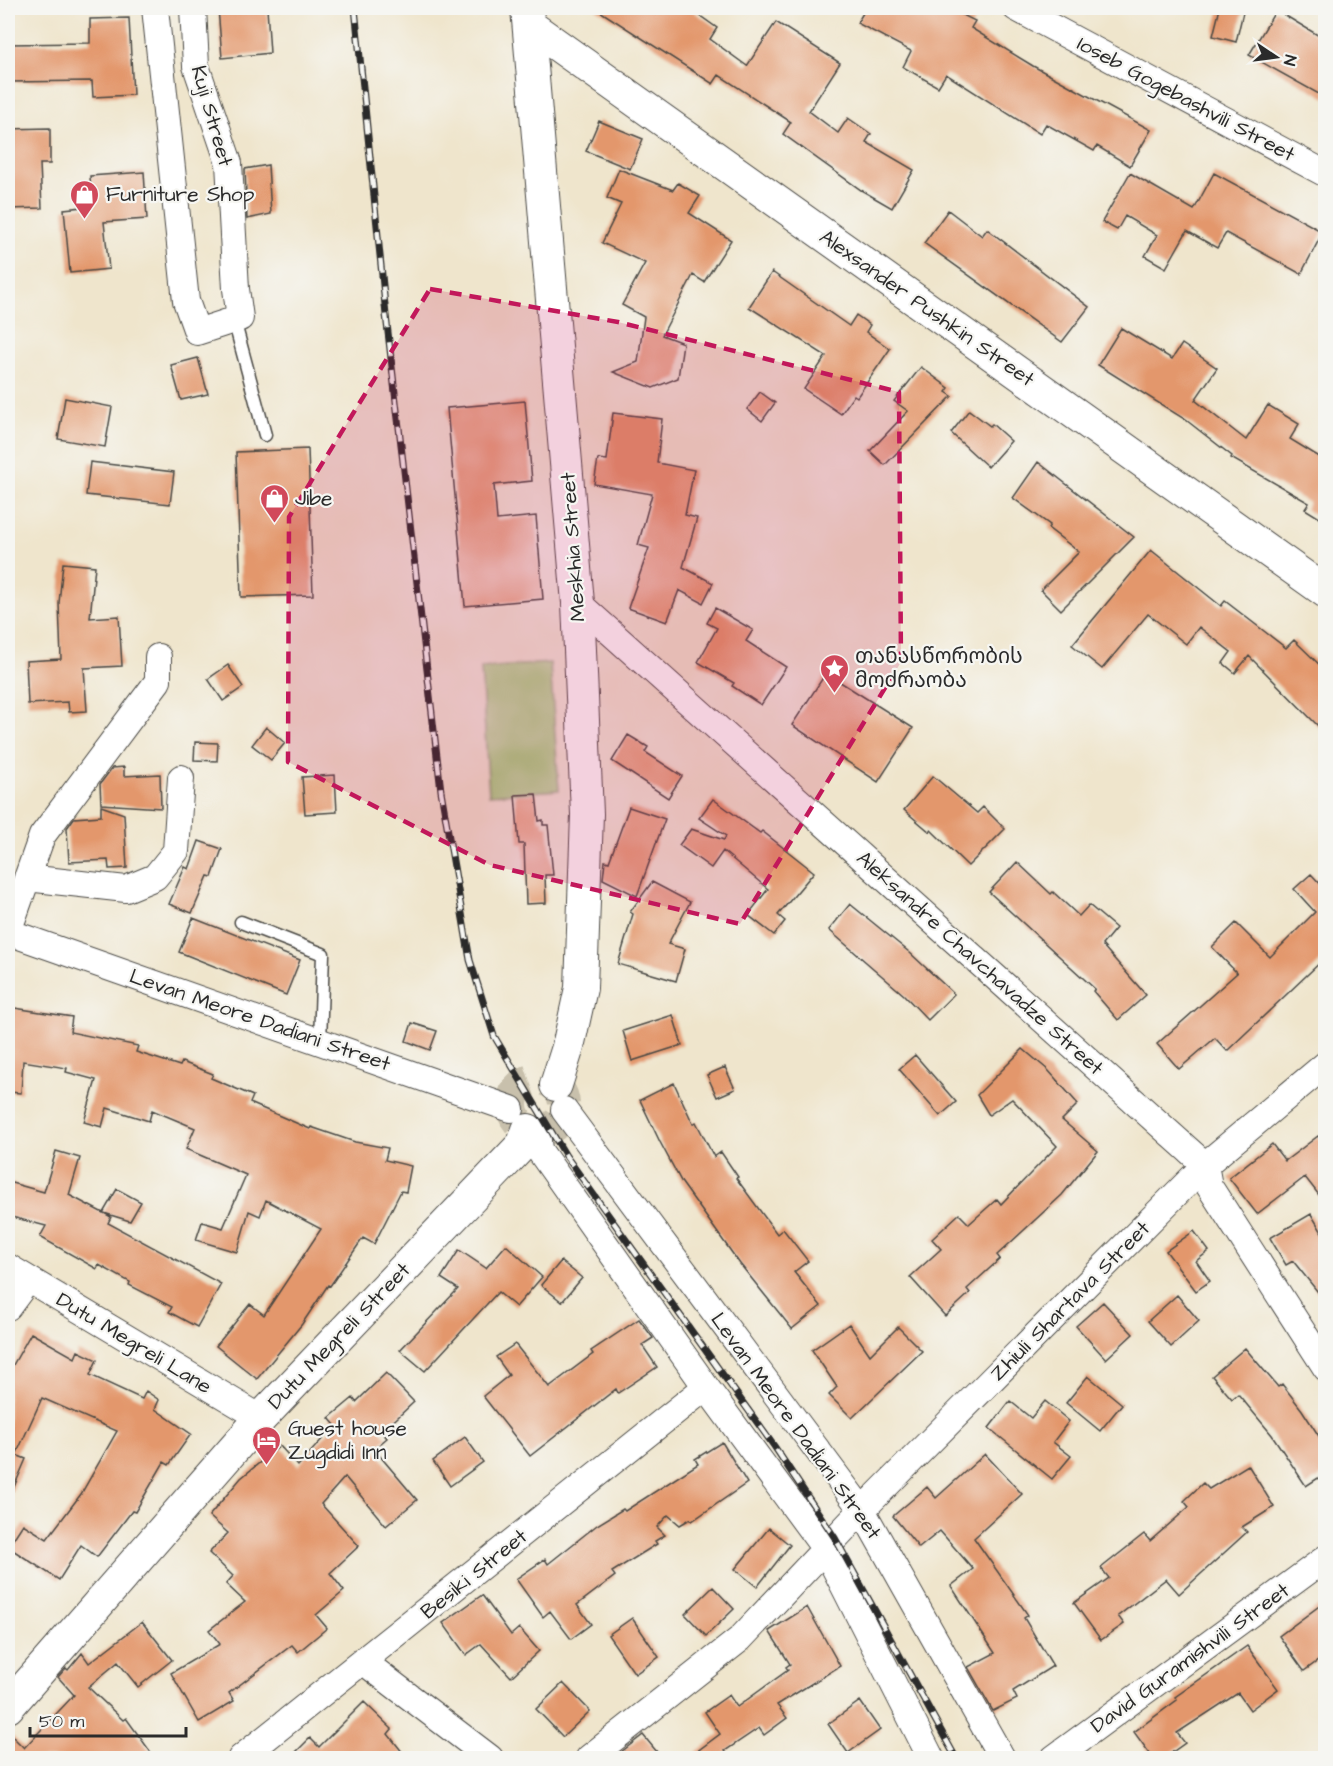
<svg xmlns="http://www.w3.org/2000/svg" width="1333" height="1766" viewBox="0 0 1333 1766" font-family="'Architects Daughter','Noto Sans Georgian',sans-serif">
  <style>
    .green { fill: #a4d07d; stroke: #687e54; stroke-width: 1.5 }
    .building { fill: #e3976c }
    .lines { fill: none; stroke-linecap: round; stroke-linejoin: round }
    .tertiary-tunnel { stroke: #c8c0ac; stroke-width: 32; stroke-dasharray: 32 16; stroke-linecap: butt }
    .service-casing { stroke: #484743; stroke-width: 15 }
    .minor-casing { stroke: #484743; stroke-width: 28 }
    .tertiary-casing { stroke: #484743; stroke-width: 34 }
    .service { stroke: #fff; stroke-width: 12 }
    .minor { stroke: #fff; stroke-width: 26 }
    .tertiary { stroke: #fff; stroke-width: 32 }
    .rail-casing { stroke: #2b2b2b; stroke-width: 7 }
    .rail { stroke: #f6f6f2; stroke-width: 4.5; stroke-dasharray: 14; stroke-linecap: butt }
    .marked { fill: #c2185b; fill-opacity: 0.2; stroke: #c2185b; stroke-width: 4.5; stroke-dasharray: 12 8; stroke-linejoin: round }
    .labels { text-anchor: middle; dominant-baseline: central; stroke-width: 4.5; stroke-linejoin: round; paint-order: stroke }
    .street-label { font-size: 21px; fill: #2b2b2b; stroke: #f6f6f2 }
    .poi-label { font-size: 21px; fill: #2b2b2b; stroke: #f6f6f2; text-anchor: start }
  </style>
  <rect width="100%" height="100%" fill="#f6f6f2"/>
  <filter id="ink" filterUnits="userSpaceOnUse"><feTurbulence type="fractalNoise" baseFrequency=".0167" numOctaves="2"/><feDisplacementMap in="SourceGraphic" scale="12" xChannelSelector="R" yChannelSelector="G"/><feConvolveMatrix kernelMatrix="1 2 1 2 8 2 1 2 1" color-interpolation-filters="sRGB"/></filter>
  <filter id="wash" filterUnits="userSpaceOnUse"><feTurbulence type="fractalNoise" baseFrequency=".008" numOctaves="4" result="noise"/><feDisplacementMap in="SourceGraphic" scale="24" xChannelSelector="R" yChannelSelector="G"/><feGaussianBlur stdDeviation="1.35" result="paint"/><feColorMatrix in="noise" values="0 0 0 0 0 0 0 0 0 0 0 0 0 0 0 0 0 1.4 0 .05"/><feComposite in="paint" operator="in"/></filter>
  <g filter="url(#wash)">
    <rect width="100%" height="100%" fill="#efe5cc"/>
    <!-- green -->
    <path class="green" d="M550,663L559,790L489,795L481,668Z"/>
    <g id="blocks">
      <!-- building -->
      <path class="building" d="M218,8H267L270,53L222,58Z
        M595,8H689L717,28L710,39L747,66L776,22L840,63L809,111L838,133L848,118L871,134L866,142L914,170L892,208L861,190L783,134L791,122L719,75L713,84Z
        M866,8H949L975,21L971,28L1033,66L1151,130L1130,166L1097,146L1094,151L1046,124L1040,134L946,74L938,87L903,67L911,51L857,23Z
        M1220,8H1244L1236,42L1213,36Z
        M1276,10L1326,40V98L1249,55Z
        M129,18L133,95L93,97L92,81L8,82V44L90,43V19Z
        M599,121L643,139L630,169L586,151Z
        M50,128V164H40L42,208L8,209V129Z
        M268,165L271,214L247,219L245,169Z
        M619,169L673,190L678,183L700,196L689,213L731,240L704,282L693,275L662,335L683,343L678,378L653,388L613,372L638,362L644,317L622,305L645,263L602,243L621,204L607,198Z
        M144,172L147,219L104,222L109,269L70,273L64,209L92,206L90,176Z
        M1130,173L1194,210L1214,173L1323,232L1301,274L1226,233L1217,248L1187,231L1166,268L1145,256L1157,235L1125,216L1117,230L1102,222Z
        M948,210L982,236L987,229L1089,307L1062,342L924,243Z
        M772,272L849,326L856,315L870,325L866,332L890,349L857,397L854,395L841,414L804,389L826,356L749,307Z
        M1121,328L1172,359L1182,344L1217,368L1195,400L1246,440L1268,405L1299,424L1290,439L1326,461V522L1305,509L1309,503L1231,458L1232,456L1186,420L1098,365Z
        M198,358L208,394L181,400L171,365Z
        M921,367L949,388L946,392L952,396L885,465L870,451L908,411L894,401Z
        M760,392L775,403L762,421L747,409Z
        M65,398L112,407L105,447L58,439Z
        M525,401L532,481L494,485L497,520L536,516L543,599L465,606L447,408Z
        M969,410L990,426L992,424L1011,441L988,467L951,433Z
        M613,413L662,419L657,463L694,470L685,515L697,518L683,567L713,583L703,603L679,590L667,622L628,608L649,548L638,545L652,494L594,484L598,459L607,460Z
        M308,449L313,595L241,597L236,452Z
        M90,462L174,472L170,504L86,495Z
        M1038,462L1134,537L1061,610L1041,590L1079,552L1048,528L1050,525L1013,498Z
        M1151,550L1221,606L1225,601L1286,648L1294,640L1326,671V734L1249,656L1235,673L1223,663L1231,652L1199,627L1186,644L1148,614L1102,669L1072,645Z
        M63,563L95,566L90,618L119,616L122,666L84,668L87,711L69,712L68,702L28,704L26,661L61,659L59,603Z
        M715,608L753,630L746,641L786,667L761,705L732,686L734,683L698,662L717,628L707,623Z
        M228,665L243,687L223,701L208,679Z
        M826,673L913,728L878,782L792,725Z
        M266,727L285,743L271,760L252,745Z
        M628,735L648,747L645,752L682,776L668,798L612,761Z
        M195,742L218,743L217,761L194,760Z
        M124,767V776L160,774L161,808L101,804L100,784L112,768Z
        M335,775L337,812L305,814L302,777Z
        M933,776L977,813L983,807L1005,829L968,866L931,830L930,832L904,810Z
        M536,794L539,821L543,820V825H548L553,875H545L546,903L526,904L524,844H519L515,795Z
        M713,799L760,833L762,831L814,872L778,915L785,921L774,935L748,915L768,889L723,851L711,868L679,845L691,829L724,840L726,836L699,818Z
        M101,806L124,814L127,868L109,869L108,860L69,862L67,828L74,818L101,816Z
        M629,807L665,819L637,896L603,879L605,861L609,862Z
        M199,841L222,849L212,877L208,876L192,913L169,904L185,867L189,869Z
        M1017,862L1051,894L1053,892L1079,916L1089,905L1116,928L1102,945L1146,995L1118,1020L1093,991L1095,989L989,892Z
        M1311,874L1326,890V957L1227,1051L1215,1038L1179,1069L1157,1044L1237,973L1212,947L1236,923L1270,957L1315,912L1294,889Z
        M652,882L690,902L668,944L685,949L676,981L618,964L633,914L630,912Z
        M850,904L909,952L954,994L928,1020L904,995L829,930Z
        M193,918L300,960L286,995L179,952Z
        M8,1007L72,1017L70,1032L138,1046L136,1052L180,1066L182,1062L213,1074L211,1078L253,1096L250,1103L310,1129L311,1127L355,1142L388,1148L385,1160L411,1166L406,1192L401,1191L374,1244L363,1238L330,1286L328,1285L302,1324L257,1379L216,1346L250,1304L264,1315L321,1229L266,1200L260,1216L249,1211L237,1252L196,1240L202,1222L223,1228L246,1175L186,1149L195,1128L152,1110L149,1121L107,1108L102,1127L84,1122L96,1080L66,1072L67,1068L23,1061L21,1093L8,1092Z
        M673,1015L682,1045L632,1061L623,1031Z
        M412,1023L437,1031L430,1050L406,1041Z
        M1023,1049L1048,1070L1078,1104L1062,1120L1098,1151L1062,1195L997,1255L1000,1259L967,1289L970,1293L945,1316L910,1277L941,1249L932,1239L959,1214L969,1224L997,1199L1001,1204L1057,1146L1012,1099L989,1115L977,1095Z
        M915,1055L956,1102L940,1116L899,1069Z
        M725,1067L735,1089L717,1097L707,1075Z
        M674,1083L693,1124L696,1122L714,1157L721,1152L738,1177L736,1178L777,1234L783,1229L808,1261L794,1272L821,1306L792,1329L740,1264L682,1183L660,1142L640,1100Z
        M1318,1136L1326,1146V1204L1305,1177L1257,1214L1229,1178L1272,1144L1285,1161Z
        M56,1151L80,1158L69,1195L103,1213L117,1189L141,1202L130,1221L104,1213L111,1217L108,1223L221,1284L197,1327L169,1312L172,1307L129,1285L130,1282L99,1265L97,1269L40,1237L46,1226L8,1216V1182L44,1192Z
        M1311,1214L1326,1239V1302L1293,1261L1286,1265L1270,1238Z
        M1194,1231L1209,1251L1196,1261L1210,1281L1196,1291L1166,1251Z
        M506,1245L542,1277L516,1307L498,1292L425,1371L400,1350L458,1289L441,1278L459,1250L486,1268Z
        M561,1261L582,1278L562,1302L541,1285Z
        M1177,1295L1199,1321L1171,1347L1148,1321Z
        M1103,1302L1133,1334L1106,1359L1076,1326Z
        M639,1319L653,1338L642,1345L657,1367L618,1393L616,1389L530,1456L483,1396L509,1375L496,1357L515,1344L549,1387L593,1354L591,1351Z
        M849,1324L870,1355L898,1327L922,1351L852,1418L829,1395L837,1387L812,1350Z
        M31,1333L75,1358L78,1351L97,1360L90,1375L142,1399L146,1391L159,1400L155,1409L191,1434L169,1465L164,1462L135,1512L132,1511L97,1557L81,1545L59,1580L8,1547L23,1524L47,1539L81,1494L117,1431L42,1398L16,1455L26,1459L8,1501V1374Z
        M1245,1348L1278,1387L1282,1384L1302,1410L1326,1447V1473L1306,1486L1272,1435L1238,1394L1232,1399L1212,1376Z
        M386,1373L414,1402L382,1432L387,1438L374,1449L417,1500L386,1526L345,1477L321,1504L359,1546L330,1573L344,1591L316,1615L327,1628L298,1652L292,1645L229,1693L234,1701L199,1722L171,1673L220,1644L209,1630L245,1602L226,1584L233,1576L209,1553L228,1533L209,1516L241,1478L280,1446L298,1466L335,1425L329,1418L353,1398L356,1402Z
        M1088,1376L1122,1404L1100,1431L1066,1403Z
        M1010,1401L1031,1418L1045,1401L1069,1421L1053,1442L1071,1456L1052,1479L989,1428Z
        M465,1437L483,1462L450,1486L433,1461Z
        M722,1442L747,1483L692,1521L690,1519L680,1525L668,1515L657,1527L665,1535L655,1541L657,1544L612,1572L615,1576L577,1605L591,1624L571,1639L550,1611L543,1617L516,1579L545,1559L548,1564L597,1525L623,1509L625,1511L698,1464L695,1459Z
        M985,1454L1022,1494L974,1538L1028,1615L1024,1618L1053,1666L1013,1691L1017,1699L993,1711L968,1667L995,1653L951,1586L973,1569L940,1531L919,1548L893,1516L927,1487L936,1498Z
        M1248,1465L1274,1507L1242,1527L1247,1532L1179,1594L1166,1579L1118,1616L1124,1624L1101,1640L1074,1603L1109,1578L1101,1568L1144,1534L1150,1541L1189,1507L1184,1501L1203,1483L1209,1489Z
        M769,1528L790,1545L757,1587L735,1569Z
        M713,1587L734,1609L706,1636L685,1614Z
        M482,1595L511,1635L519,1628L539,1651L511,1677L481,1644L466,1655L443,1623Z
        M1326,1601V1655L1304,1671L1279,1636Z
        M807,1607L840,1666L777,1705L787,1718L764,1735L759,1728L725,1751L731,1758H688L720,1734L705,1712L729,1695L737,1707L788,1670L786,1667L790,1664L769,1631Z
        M632,1618L659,1657L635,1674L608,1635Z
        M142,1622L172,1660L138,1687L118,1662L88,1687L123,1720L126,1718L155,1758H8V1732L24,1748L74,1695L58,1677L66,1668L68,1670L82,1653L89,1663Z
        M1247,1646L1278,1689L1250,1710L1238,1693L1177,1733L1185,1743L1164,1758H1153L1134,1732L1177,1700L1175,1697Z
        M563,1683L590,1711L563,1737L536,1709Z
        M860,1701L880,1730L848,1753L828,1724Z
        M364,1702L392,1729L388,1734L407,1758H290L310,1738L319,1747Z
        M643,1735L662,1758H613L616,1756Z"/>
    </g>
  </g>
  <g filter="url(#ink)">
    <use href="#blocks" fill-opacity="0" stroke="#484743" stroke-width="1.5"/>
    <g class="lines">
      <!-- tertiary-tunnel -->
      <path class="tertiary-tunnel" d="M512 1105a26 26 0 1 1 52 0a26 26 0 1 1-52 0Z"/>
      <defs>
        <path id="service" d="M234,320L265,435
          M241,922L323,954L320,1042"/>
        <path id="minor" d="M155,8L186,301L197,332L240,318L236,289L229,163L196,66L193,8
          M1016,8L1326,174
          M578,603L1205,1165L1209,1186L1326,1368
          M27,878L126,889L155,877L176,851L181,778
          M8,932L511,1109
          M8,932L42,836L158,681V657
          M564,1110L862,1510L1002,1758
          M537,1132L539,1150L706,1387L825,1549L931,1758
          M8,1267L261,1418
          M8,1307L28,1280
          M364,1662L490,1758
          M241,1758L706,1387
          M589,1758L740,1639L862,1510L1205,1165L1326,1064
          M1054,1758L1326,1558"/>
        <path id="tertiary" d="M527,8L578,603L587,814L581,988L568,1047L556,1085
          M529,25L1326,592
          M8,1707L261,1418L523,1144L528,1130"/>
      </defs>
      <!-- service casing -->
      <use href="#service" class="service-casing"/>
      <!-- minor casing -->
      <use href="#minor" class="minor-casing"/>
      <!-- tertiary casing -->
      <use href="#tertiary" class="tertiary-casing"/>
      <!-- service -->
      <use href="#service" class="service"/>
      <!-- minor -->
      <use href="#minor" class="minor"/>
      <!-- tertiary -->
      <use href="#tertiary" class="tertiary"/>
      <defs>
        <path id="rail" d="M355,8L386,315L441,791L470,960L494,1036L566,1156L774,1446L835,1538L956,1758"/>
      </defs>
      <!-- rail casing -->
      <use href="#rail" class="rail-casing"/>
      <!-- rail -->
      <use href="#rail" class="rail"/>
    </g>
  </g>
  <!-- marked area -->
  <path class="marked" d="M430,289L618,322L899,392L901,662L740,924L490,865L288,762L289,517Z"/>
  <!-- icons -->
  <defs>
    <symbol id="shop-pin" viewBox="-11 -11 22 30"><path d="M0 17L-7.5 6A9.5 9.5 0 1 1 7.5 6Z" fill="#d1495b" stroke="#f6f6f2"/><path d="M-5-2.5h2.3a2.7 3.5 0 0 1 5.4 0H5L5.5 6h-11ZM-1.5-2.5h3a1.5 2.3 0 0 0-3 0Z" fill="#fff"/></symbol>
    <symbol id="sight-pin" viewBox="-11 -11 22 30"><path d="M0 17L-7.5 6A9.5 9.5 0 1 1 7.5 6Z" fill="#d1495b" stroke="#f6f6f2"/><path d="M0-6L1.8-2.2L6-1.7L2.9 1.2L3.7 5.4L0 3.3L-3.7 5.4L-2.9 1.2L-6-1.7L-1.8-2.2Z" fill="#fff"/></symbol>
    <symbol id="hotel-pin" viewBox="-11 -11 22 30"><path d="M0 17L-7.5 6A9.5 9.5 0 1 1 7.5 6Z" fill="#d1495b" stroke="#f6f6f2"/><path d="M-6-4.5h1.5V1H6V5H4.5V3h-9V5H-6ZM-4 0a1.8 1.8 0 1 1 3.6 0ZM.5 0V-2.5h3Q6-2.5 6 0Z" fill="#fff"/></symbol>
  </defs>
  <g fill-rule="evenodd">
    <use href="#shop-pin" x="68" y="178" width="33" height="45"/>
    <use href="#shop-pin" x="258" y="482" width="33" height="45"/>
    <use href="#sight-pin" x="818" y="652" width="33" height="45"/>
    <use href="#hotel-pin" x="250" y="1424" width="33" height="45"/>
  </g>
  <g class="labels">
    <!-- street labels -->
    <g class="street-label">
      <text transform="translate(1186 99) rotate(28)">Ioseb Gogebashvili Street</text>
      <text transform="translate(212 116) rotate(74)">Kuji Street</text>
      <text transform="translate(927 308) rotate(35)">Alexsander Pushkin Street</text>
      <text transform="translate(573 547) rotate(-94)">Meskhia Street</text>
      <text transform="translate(980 963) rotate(42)">Aleksandre Chavchavadze Street</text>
      <text transform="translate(260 1020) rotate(19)">Levan Meore Dadiani Street</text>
      <text transform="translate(1070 1301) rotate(-45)">Zhiuli Shartava Street</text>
      <text transform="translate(339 1336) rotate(-46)">Dutu Megreli Street</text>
      <text transform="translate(134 1343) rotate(31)">Dutu Megreli Lane</text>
      <text transform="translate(796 1426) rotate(54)">Levan Meore Dadiani Street</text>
      <text transform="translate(474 1574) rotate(-39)">Besiki Street</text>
      <text transform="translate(1190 1658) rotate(-36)">David Guramishvili Street</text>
    </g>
    <!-- poi labels -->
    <g class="poi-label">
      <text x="106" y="194">Furniture Shop</text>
      <text x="295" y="498">Jibe</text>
      <text x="855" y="656">თანასწორობის<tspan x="855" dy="24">მოძრაობა</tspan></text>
      <text x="288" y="1428">Guest house<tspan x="288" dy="24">Zugdidi Inn</tspan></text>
    </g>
  </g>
  <!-- margin -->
  <rect width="1333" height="1766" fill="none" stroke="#f6f6f2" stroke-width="30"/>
  <!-- north arrow -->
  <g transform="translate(1276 57) rotate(103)" stroke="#f6f6f2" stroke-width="4.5" paint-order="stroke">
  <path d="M0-4.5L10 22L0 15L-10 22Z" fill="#2b2b2b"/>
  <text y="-9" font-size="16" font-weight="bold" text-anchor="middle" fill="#2b2b2b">N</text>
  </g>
  <!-- scale -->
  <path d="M30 1727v9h156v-9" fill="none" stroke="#2b2b2b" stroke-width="3"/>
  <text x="39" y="1727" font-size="18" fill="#2b2b2b" stroke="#f6f6f2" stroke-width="4.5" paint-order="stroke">50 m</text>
</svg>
